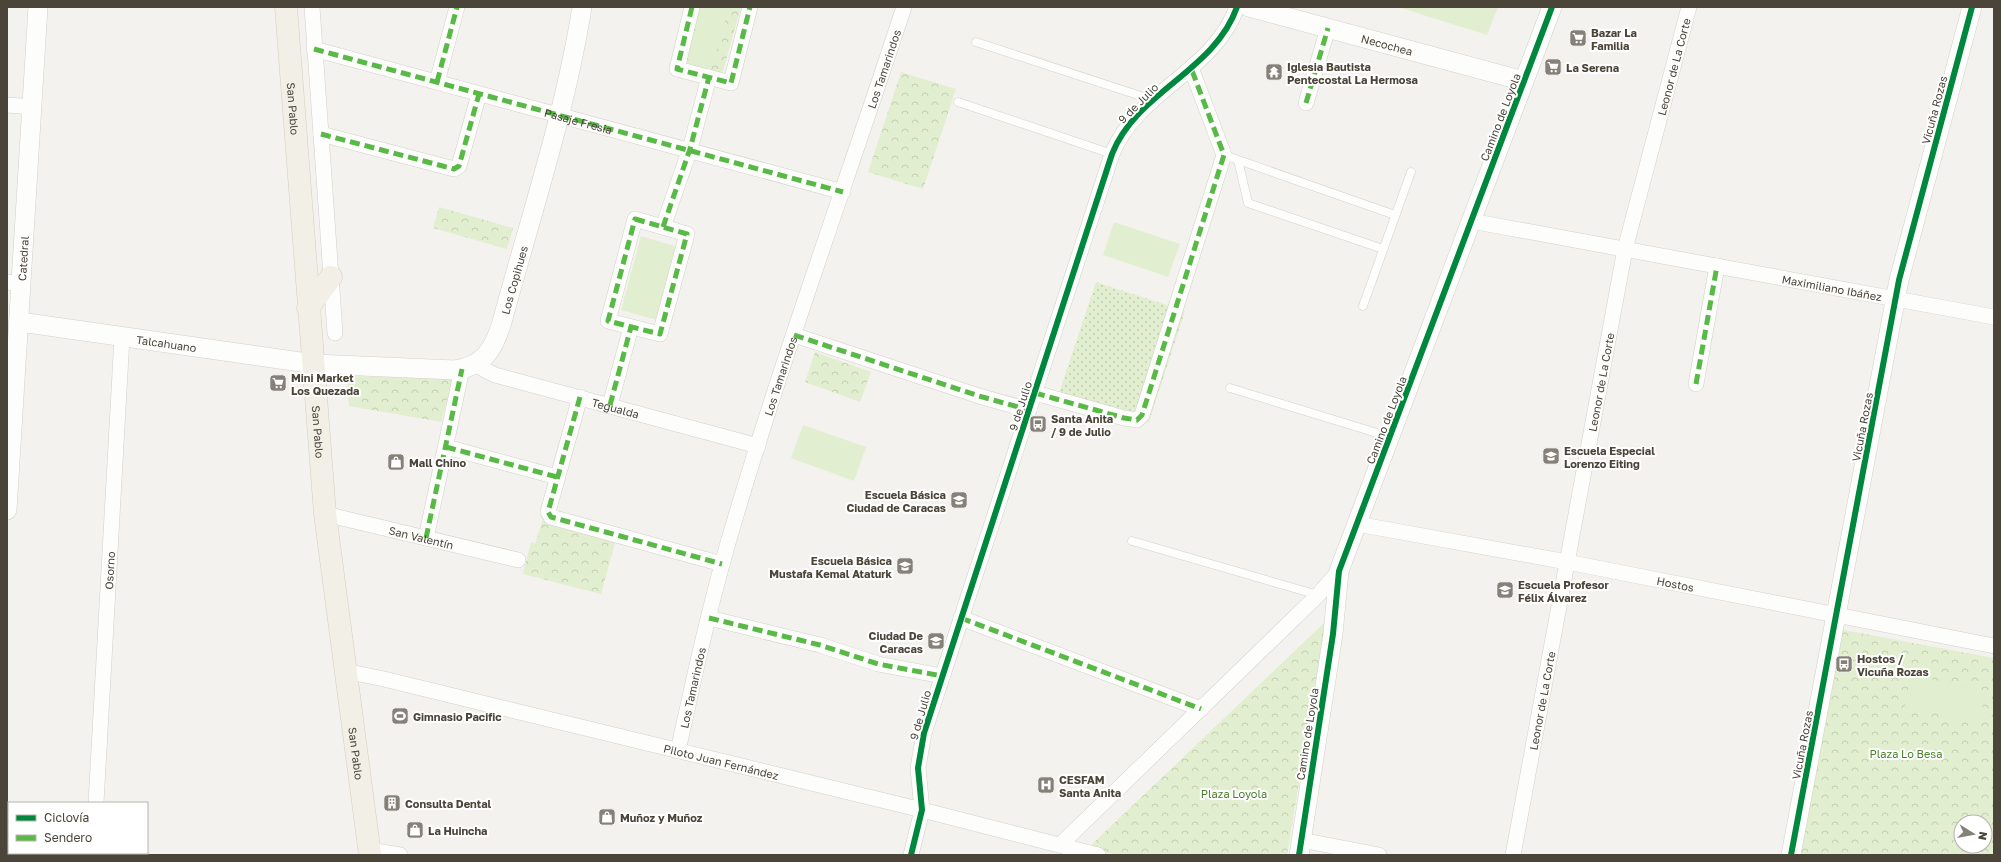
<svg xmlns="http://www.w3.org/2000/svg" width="2001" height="862" viewBox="0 0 2001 862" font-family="'Golos Text',sans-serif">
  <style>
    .grass { fill: url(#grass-dots) }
    .forest { fill: url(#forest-crowns); fill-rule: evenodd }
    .pitch { fill: #e1eecf }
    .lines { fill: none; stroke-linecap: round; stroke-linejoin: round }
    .service-casing { stroke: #d2d0cb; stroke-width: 9 }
    .minor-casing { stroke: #d2d0cb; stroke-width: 16 }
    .tertiary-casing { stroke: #d2d0cb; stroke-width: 20 }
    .primary-casing { stroke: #d6cebb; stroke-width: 23 }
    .service { stroke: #fdfdfc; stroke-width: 8 }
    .minor { stroke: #fdfdfc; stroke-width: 15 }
    .tertiary { stroke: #fdfdfc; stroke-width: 19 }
    .primary { stroke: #f2efe6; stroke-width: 22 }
    .quiet { stroke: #58b947; stroke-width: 5; stroke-dasharray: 10 5; stroke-linecap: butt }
    .cycleway-casing { stroke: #fff; stroke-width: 8 }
    .cycleway { stroke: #00873e; stroke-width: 6 }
    .labels { text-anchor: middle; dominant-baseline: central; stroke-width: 4; stroke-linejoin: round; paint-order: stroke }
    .poi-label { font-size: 11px; font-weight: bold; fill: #4b4439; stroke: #fff; text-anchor: start }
    .street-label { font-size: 11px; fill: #4b4439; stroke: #fff }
    .park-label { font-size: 11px; fill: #4a7f2a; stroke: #fff }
  </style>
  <defs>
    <pattern id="grass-dots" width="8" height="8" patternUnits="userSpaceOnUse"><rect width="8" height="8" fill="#e1eecf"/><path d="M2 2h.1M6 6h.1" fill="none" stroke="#c3cdb2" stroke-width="1.8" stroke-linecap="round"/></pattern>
    <pattern id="forest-crowns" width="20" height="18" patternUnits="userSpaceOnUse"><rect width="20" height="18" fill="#e1eecf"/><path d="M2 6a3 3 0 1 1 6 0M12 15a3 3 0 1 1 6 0" fill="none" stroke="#c3cdb2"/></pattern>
  </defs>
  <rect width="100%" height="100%" fill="#f4f2ee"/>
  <!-- grass -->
  <path class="grass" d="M1096,282L1185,311L1149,422L1059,393Z"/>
  <!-- forest -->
  <path class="forest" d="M690,7H741L723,71L717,73L679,63Z
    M901,72L956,89L923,189L868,172Z
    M439,207L513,228L507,249L433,228Z
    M815,352L871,372L860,402L805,382Z
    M347,376L453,379L441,422L349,406Z
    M543,519L616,539L601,594L523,574L531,542L535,544Z
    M1326,621L1287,855H1118L1088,848Z
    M1838,629L1994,658V855H1797ZM1961,822H1985V846H1961Z"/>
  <!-- pitch -->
  <path class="pitch" d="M702,7H719L728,9L713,65L688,58Z
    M1398,7H1498L1487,35Z
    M1114,222L1180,244L1168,277L1103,255Z
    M641,236L678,247L657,320L621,310Z
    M803,425L866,447L854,481L791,458Z
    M1911,675L1986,691L1979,722L1905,707Z"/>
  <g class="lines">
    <defs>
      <path id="service" d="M976,42L1153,100
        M958,102L1112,154
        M1224,155L1395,215
        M1238,160L1248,203L1383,249
        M1363,306L1411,172
        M1230,388L1390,437
        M1132,541L1318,595"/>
      <g id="minor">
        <path d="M312,7L335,333"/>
        <path d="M692,7L677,69L731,83L750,7"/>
        <path d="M314,49L843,192"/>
        <path d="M437,82L457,7"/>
        <path d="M1306,103L1328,28"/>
        <path d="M7,105L33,107"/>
        <path d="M321,134L454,169L459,166L479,94"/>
        <path d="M635,219L687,234L660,334L608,321Z"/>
        <path id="s1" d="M1471,221L1994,317"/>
        <path d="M663,227L690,149L709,77"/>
        <path d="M7,282L22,284"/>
        <path d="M794,335L979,396L1029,410"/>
        <path id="s2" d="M476,364L485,370L495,375L758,446"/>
        <path d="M1696,384L1717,266"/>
        <path d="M1035,393L1124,418L1137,420L1142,415L1224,155L1191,68"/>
        <path d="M580,397L548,512L551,517L722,564"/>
        <path d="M610,405L631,327"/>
        <path d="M446,447L557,477"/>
        <path id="s3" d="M325,514L518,560"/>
        <path id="s4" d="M1357,524L1567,562L1994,646"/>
        <path d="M426,538L462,369"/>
        <path d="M709,618L820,645L878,664L942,676"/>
        <path d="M961,618L1201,709"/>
        <path id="s5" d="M345,671L384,679L922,810L1098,855"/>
        <path id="s6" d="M678,751C695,673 712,595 735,519C786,347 848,178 904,7"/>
        <path id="s7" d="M96,803L122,337"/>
        <path d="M1301,840L1379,855"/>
        <path d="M1060,845L1318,595L1339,571"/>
        <path d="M369,850L400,855"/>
        <path d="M93,855V853"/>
        <path d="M911,855L922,810L918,768L924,733L1112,154C1137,91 1214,72 1237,7"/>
        <path id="s8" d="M1513,855L1625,249L1689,7"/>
      </g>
      <g id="tertiary">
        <path id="s9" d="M1249,7L1524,81"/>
        <path id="s10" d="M20,322L314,364L455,370C484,366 494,349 502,322C530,218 565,114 582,7"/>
        <path id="s11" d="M7,510L38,7"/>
        <path d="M1299,855L1333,634L1339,571L1552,7"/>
        <path d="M1791,855L1899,280L1972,7"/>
      </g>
      <g id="primary">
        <path id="s12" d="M286,7L325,514L370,855"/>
        <path d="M308,308L331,277"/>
      </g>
    </defs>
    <!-- service casing -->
    <use href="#service" class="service-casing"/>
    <!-- minor casing -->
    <use href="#minor" class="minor-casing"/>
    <!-- tertiary casing -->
    <use href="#tertiary" class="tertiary-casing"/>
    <!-- primary casing -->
    <use href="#primary" class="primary-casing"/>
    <!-- service -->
    <use href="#service" class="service"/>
    <!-- minor -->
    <use href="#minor" class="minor"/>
    <!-- tertiary -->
    <use href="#tertiary" class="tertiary"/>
    <!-- primary -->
    <use href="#primary" class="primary"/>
    <!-- quiet -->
    <g class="quiet">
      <path d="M692,7L677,69L731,83L750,7"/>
      <path id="s13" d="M314,49L843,192"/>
      <path d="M437,82L457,7"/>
      <path d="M1306,103L1328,28"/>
      <path d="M321,134L454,169L459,166L479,94"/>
      <path d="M635,219L687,234L660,334L608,321Z"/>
      <path d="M663,227L690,149L709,77"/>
      <path d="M794,335L979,396L1029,410"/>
      <path d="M1696,384L1717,266"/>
      <path d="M1035,393L1124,418L1137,420L1142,415L1224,155L1191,68"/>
      <path d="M580,397L548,512L551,517L722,564"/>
      <path d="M610,405L631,327"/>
      <path d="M446,447L557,477"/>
      <path d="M426,538L462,369"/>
      <path d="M709,618L820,645L878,664L942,676"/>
      <path d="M961,618L1201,709"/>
    </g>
    <defs>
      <path id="cycleway" d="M911,855L922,810L918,768L924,733L1112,154C1137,91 1214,72 1237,7
        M1299,855L1333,634L1339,571L1552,7
        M1791,855L1899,280L1972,7"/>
    </defs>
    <!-- cycleway casing -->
    <use href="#cycleway" class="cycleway-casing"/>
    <!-- cycleway -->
    <use href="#cycleway" class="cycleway"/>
  </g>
  <!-- icons -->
  <defs>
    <symbol id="supermarket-square" viewBox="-11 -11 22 22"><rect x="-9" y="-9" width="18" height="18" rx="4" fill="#868178" stroke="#fff"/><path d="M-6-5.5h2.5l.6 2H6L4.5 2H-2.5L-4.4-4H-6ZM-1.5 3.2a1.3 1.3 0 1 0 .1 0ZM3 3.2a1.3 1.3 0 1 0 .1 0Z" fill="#fff"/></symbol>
    <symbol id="temple-square" viewBox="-11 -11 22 22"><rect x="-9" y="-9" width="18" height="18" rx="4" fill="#868178" stroke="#fff"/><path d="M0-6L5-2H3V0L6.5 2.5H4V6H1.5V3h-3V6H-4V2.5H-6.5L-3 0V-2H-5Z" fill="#fff"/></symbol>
    <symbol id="bus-square" viewBox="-11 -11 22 22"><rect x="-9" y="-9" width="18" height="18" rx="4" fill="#868178" stroke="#fff"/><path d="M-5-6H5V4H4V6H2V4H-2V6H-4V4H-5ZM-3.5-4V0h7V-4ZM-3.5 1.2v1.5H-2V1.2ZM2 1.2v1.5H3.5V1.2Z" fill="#fff"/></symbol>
    <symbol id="school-square" viewBox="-11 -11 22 22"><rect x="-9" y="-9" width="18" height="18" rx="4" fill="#868178" stroke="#fff"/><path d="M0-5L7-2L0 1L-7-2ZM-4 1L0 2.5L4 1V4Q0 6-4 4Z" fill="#fff"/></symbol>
    <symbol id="shop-square" viewBox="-11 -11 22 22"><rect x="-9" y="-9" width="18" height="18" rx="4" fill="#868178" stroke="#fff"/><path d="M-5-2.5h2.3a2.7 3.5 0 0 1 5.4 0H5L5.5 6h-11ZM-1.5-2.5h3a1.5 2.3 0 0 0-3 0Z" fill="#fff"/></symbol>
    <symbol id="stadium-square" viewBox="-11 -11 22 22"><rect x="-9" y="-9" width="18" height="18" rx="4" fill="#868178" stroke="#fff"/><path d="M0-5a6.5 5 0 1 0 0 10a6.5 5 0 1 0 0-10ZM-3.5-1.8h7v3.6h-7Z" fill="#fff"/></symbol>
    <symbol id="hospital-square" viewBox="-11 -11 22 22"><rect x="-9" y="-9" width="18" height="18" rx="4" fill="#868178" stroke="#fff"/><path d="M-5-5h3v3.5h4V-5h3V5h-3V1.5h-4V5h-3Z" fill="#fff"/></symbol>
    <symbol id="building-square" viewBox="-11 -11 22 22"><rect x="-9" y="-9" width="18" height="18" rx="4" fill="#868178" stroke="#fff"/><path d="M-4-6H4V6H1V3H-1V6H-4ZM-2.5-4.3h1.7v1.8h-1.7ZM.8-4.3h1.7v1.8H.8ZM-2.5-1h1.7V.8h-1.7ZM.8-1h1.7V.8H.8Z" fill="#fff"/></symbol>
  </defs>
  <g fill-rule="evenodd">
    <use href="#supermarket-square" x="1568" y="28" width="20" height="20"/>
    <use href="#supermarket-square" x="1543" y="57" width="20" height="20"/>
    <use href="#temple-square" x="1264" y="62" width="20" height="20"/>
    <use href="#supermarket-square" x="268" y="373" width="20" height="20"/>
    <use href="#bus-square" x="1028" y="414" width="20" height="20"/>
    <use href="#school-square" x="1541" y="446" width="20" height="20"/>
    <use href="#shop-square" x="386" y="452" width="20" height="20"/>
    <use href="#school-square" x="949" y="490" width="20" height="20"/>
    <use href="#school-square" x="895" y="556" width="20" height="20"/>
    <use href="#school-square" x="1495" y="580" width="20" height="20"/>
    <use href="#school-square" x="926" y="631" width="20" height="20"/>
    <use href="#bus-square" x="1834" y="654" width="20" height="20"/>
    <use href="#stadium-square" x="390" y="706" width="20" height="20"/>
    <use href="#hospital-square" x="1036" y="775" width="20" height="20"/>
    <use href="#building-square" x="382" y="793" width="20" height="20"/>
    <use href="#shop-square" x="597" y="807" width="20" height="20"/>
    <use href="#shop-square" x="405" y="820" width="20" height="20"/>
  </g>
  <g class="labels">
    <!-- poi labels -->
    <g class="poi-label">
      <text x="1591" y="32">Bazar La<tspan x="1591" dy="13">Familia</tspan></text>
      <text x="1287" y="66">Iglesia Bautista<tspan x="1287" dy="13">Pentecostal La Hermosa</tspan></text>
      <text x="1566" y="67">La Serena</text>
      <text x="291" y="377">Mini Market<tspan x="291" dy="13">Los Quezada</tspan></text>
      <text x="1051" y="418">Santa Anita<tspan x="1051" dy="13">/ 9 de Julio</tspan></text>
      <text x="1564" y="450">Escuela Especial<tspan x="1564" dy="13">Lorenzo Eiting</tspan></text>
      <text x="409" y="462">Mall Chino</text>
      <text x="946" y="494" text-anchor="end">Escuela Básica<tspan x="946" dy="13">Ciudad de Caracas</tspan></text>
      <text x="892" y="560" text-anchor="end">Escuela Básica<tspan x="892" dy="13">Mustafa Kemal Ataturk</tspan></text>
      <text x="1518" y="584">Escuela Profesor<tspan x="1518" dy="13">Félix Álvarez</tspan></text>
      <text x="923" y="635" text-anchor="end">Ciudad De<tspan x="923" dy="13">Caracas</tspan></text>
      <text x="1857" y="658">Hostos /<tspan x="1857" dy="13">Vicuña Rozas</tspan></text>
      <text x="413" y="716">Gimnasio Pacific</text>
      <text x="1059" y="779">CESFAM<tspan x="1059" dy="13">Santa Anita</tspan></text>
      <text x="405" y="803">Consulta Dental</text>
      <text x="620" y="817">Muñoz y Muñoz</text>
      <text x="428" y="830">La Huincha</text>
    </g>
    <!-- street labels -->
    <g class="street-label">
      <text stroke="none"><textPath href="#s9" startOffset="143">Necochea</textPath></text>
      <text stroke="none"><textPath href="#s8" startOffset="805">Leonor de La Corte</textPath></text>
      <text stroke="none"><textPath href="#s6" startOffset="713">Los Tamarindos</textPath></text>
      <text transform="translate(1138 103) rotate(-45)">9 de Julio</text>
      <text stroke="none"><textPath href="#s12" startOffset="102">San Pablo</textPath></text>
      <text transform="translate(1934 110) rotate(-75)">Vicuña Rozas</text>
      <text transform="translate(1500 117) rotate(-69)">Camino de Loyola</text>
      <text stroke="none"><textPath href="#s13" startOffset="274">Pasaje Fresia</textPath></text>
      <text stroke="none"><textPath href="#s11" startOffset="252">Catedral</textPath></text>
      <text stroke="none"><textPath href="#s10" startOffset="554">Los Copihues</textPath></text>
      <text stroke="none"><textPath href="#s1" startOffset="367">Maximiliano Ibáñez</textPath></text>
      <text stroke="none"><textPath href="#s10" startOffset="148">Talcahuano</textPath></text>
      <text stroke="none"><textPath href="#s6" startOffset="389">Los Tamarindos</textPath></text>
      <text stroke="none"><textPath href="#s8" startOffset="481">Leonor de La Corte</textPath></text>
      <text transform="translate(1020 406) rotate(-72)">9 de Julio</text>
      <text stroke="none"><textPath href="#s2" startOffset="147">Tegualda</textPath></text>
      <text transform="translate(1386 420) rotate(-69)">Camino de Loyola</text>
      <text transform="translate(1862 427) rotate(-79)">Vicuña Rozas</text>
      <text stroke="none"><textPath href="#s12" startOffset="426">San Pablo</textPath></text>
      <text stroke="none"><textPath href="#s3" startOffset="99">San Valentín</textPath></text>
      <text stroke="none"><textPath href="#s7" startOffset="233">Osorno</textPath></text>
      <text stroke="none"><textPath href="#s4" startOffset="324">Hostos</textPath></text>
      <text stroke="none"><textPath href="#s6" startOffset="65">Los Tamarindos</textPath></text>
      <text stroke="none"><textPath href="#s8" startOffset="157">Leonor de La Corte</textPath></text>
      <text transform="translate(920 715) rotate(-74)">9 de Julio</text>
      <text transform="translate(1307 734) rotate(-81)">Camino de Loyola</text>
      <text transform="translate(1802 745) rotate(-79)">Vicuña Rozas</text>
      <text stroke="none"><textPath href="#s12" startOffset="750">San Pablo</textPath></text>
      <text stroke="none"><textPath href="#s5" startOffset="387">Piloto Juan Fernández</textPath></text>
    </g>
    <!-- park labels -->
    <g class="park-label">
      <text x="1906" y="753">Plaza Lo Besa</text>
      <text x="1234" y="793">Plaza Loyola</text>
    </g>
  </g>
  <!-- border -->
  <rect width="2001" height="862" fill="none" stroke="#4b4439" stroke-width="16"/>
  <!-- legend -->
  <rect x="8" y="802" width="140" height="52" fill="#ffffff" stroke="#b7b4b0"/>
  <rect x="16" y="815" width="20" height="6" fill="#00873e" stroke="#b7b4b0"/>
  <text x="44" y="822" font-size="12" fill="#4b4439">Ciclovía</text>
  <rect x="16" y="835" width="20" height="6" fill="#58b947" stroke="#b7b4b0"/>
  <text x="44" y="842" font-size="12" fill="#4b4439">Sendero</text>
  <!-- north arrow -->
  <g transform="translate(1973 834) rotate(101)"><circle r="19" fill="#ffffff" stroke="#b7b4b0"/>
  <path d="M0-3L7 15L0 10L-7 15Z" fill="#868178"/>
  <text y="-6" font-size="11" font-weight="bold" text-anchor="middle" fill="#4b4439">N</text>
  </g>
</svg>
